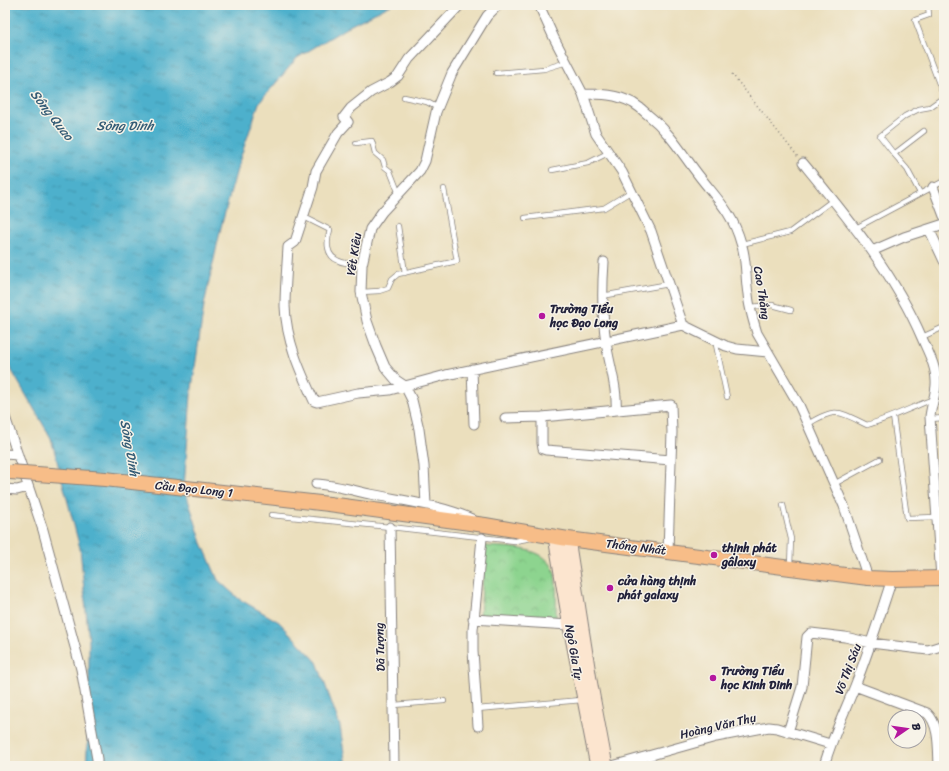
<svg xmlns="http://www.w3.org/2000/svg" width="949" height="771" viewBox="0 0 949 771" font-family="Sriracha,sans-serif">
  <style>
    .park { fill: url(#park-crowns); stroke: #587b65 }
    .water { fill: url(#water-ripples); stroke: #386984 }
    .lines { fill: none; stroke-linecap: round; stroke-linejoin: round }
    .service-casing { stroke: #86807c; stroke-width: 6 }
    .minor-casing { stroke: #86807c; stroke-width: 11 }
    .secondary-casing { stroke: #86807c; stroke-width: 15 }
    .primary-casing { stroke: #86807c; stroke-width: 16 }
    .path { stroke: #86807c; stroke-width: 1.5; stroke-dasharray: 1 3; stroke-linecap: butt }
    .service { stroke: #fff; stroke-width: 4.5 }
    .minor { stroke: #fff; stroke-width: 9 }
    .secondary { stroke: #fce5cf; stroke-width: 13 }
    .primary { stroke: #f7bd88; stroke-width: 14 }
    .primary-bridge-casing { stroke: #86807c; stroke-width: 16; stroke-linecap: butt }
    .primary-bridge { stroke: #f7bd88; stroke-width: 14 }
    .poi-dot { fill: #b5179e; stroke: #f7f3e8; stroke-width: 1.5 }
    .labels { text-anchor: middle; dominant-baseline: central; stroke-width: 3; stroke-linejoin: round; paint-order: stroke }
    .street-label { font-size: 12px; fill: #22223b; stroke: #f7f3e8 }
    .poi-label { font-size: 12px; font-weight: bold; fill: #22223b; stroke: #f7f3e8; text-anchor: start }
    .water-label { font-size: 13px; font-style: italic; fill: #335b75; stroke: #f7f3e8 }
  </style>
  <defs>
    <pattern id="park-crowns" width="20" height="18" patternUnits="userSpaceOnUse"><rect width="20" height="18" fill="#8dd48f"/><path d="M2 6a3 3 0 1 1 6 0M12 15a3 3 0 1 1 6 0" fill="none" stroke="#79b67c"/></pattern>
    <pattern id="water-ripples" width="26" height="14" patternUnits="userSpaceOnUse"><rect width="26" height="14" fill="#4db0cc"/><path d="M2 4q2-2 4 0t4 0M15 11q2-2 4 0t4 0" fill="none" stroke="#408fa7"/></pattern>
  </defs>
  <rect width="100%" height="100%" fill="#f7f3e8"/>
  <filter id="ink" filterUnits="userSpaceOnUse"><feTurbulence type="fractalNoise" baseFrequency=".025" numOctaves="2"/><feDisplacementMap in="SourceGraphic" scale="8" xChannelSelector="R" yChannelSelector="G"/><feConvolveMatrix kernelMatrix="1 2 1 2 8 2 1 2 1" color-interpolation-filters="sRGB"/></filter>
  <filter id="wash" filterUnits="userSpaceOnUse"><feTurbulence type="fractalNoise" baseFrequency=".012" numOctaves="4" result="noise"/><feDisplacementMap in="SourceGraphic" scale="16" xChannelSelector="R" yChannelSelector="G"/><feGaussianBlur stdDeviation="0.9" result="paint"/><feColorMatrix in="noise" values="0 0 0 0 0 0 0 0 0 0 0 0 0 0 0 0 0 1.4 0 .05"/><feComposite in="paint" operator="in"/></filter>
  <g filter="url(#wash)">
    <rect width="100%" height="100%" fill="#ebdfbd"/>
    <!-- park -->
    <path class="park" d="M485,546C508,548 548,545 555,574C557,586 556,606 556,618L480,617Z"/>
    <!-- water -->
    <path class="water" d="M5,5H391L351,25L297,58L259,103L239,162L221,227L204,305L191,395L184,487L202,543L218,580L239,599L279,622L317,662L340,726L346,766H86L89,721V642L80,548L51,438L5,359Z"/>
  </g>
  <g filter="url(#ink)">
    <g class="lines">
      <defs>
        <path id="service" d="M928,5L929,15L915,20L944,97
          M496,73L544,69L567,62
          M404,97L427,102L438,108
          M356,143L372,141L375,153L383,160L385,167L390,171L399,194
          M894,154L880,136L905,116L919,109L930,107L944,97
          M552,170L588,163L608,153
          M920,193L907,169L894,154L924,131
          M304,217L330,230C326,242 326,256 339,261C345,264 355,264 362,265
          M525,218L604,208L632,191
          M398,226L405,273
          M856,228L944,181
          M742,244L790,232L833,200
          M361,292L379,291L388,288L392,279L398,274L457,261L444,189
          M602,296L669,284
          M750,307L772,305L791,310
          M922,337L944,327
          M715,340L727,397
          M893,416L907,518L937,517
          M930,419L944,418
          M808,424C836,407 838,411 867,425C890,418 911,408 933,399
          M834,484L880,459
          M783,505L791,539L790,566
          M271,515L390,527L515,541L532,538
          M394,705L444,701
          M477,709L582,700"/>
        <path id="minor" d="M460,5L409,59L398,76L390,82L371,92L351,108L344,117L348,122L338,133L316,171L313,187L295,242L288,247C287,267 285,287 285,306C286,340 300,371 314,401L317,402L358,393L390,390L446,375L683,325L726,346L737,349L768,352
          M539,5L554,38L583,94L596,134L622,172L651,231L683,325
          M583,94C601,94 616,94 633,103C638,106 643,110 647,114C671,133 682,154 700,177C718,200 733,214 741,243C747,259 745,277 748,294C749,307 753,320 757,333L799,405L844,506L868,578
          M803,163C848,218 894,273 922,338C928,352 936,366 936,381C937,392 931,405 930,417L941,578
          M933,187L944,216
          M929,229L944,261
          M872,251L904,237L944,224
          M604,262C602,289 602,316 606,342C609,364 618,389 616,410
          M472,369L474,424
          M5,417L43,530L81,669L97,759V766
          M542,417V443L543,449L546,450L671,460
          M505,418L542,417L671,405L672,432L668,551
          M5,454L18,455
          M316,484C334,485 352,490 370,494C405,501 440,505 472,519
          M5,489L17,490L28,487
          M426,505L424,466L419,429L412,400L405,386L396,380L385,367L376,346L367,321L361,292L362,265L370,229L382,212L420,171L425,161L436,112L452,73L487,16L498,5
          M390,527L394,766
          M473,619L569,625
          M855,686L927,713C940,725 938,750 939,766
          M478,726L473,651V630L482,538
          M788,732L802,687L807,637L811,633L845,637L871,643L928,650L944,645
          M612,766L716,737L769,727L777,728L830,744
          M824,766C832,738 844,713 855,686C869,651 880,615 892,579"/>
        <path id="secondary" d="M555,537L570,627L597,766
          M568,539L590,680L606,766"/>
        <path id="primary" d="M329,504L485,525L568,539L868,578L892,579L944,578"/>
      </defs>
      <!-- service casing -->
      <use href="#service" class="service-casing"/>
      <!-- minor casing -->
      <use href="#minor" class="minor-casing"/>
      <!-- secondary casing -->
      <use href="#secondary" class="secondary-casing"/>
      <!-- primary casing -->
      <use href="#primary" class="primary-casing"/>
      <!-- path -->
      <path class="path" d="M732,74L798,157"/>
      <!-- service -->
      <use href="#service" class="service"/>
      <!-- minor -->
      <use href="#minor" class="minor"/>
      <!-- secondary -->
      <use href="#secondary" class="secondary"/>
      <!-- primary -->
      <use href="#primary" class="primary"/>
      <defs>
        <path id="primary-bridge" d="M10,472L105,479L329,504"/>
      </defs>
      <!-- primary-bridge casing -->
      <use href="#primary-bridge" class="primary-bridge-casing"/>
      <!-- primary-bridge -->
      <use href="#primary-bridge" class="primary-bridge"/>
    </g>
  </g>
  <!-- markers -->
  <g class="poi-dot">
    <circle cx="542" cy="316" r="4"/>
    <circle cx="714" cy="555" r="4"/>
    <circle cx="610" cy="588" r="4"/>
    <circle cx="713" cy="678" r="4"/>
  </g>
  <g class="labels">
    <!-- street labels -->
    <g class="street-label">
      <text transform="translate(354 254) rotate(-81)">Yết Kiêu</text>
      <text transform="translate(762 293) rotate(81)">Cao Thắng</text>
      <text transform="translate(194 489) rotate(6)">Cầu Đạo Long 1</text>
      <text transform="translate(636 547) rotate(7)">Thống Nhất</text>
      <text transform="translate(380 647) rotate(-92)">Dã Tượng</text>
      <text transform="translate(574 652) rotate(80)">Ngô Gia Tự</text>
      <text transform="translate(848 669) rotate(-69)">Võ Thị Sáu</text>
      <text transform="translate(718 726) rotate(-13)">Hoàng Văn Thụ</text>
    </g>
    <!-- poi labels -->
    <g class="poi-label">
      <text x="550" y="309">Trường Tiểu<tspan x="550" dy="14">học Đạo Long</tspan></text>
      <text x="722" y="548">thịnh phát<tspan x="722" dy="14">gâlaxy</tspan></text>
      <text x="618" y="581">cửa hàng thịnh<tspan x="618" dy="14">phát galaxy</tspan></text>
      <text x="721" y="671">Trường Tiểu<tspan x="721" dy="14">học Kinh Dinh</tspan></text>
    </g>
    <!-- water labels -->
    <g class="water-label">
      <text transform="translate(52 115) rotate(52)">Sông Quao</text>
      <text x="125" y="125">Sông Dinh</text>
      <text transform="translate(130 448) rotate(80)">Sông Dinh</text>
    </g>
  </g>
  <!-- margin -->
  <rect width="949" height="771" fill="none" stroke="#f7f3e8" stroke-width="20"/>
  <!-- north arrow -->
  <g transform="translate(907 729) rotate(77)"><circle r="19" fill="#f7f3e8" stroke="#a29fa3"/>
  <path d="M0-3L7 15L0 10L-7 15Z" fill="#b5179e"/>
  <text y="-6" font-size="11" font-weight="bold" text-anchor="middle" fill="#22223b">B</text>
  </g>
</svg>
